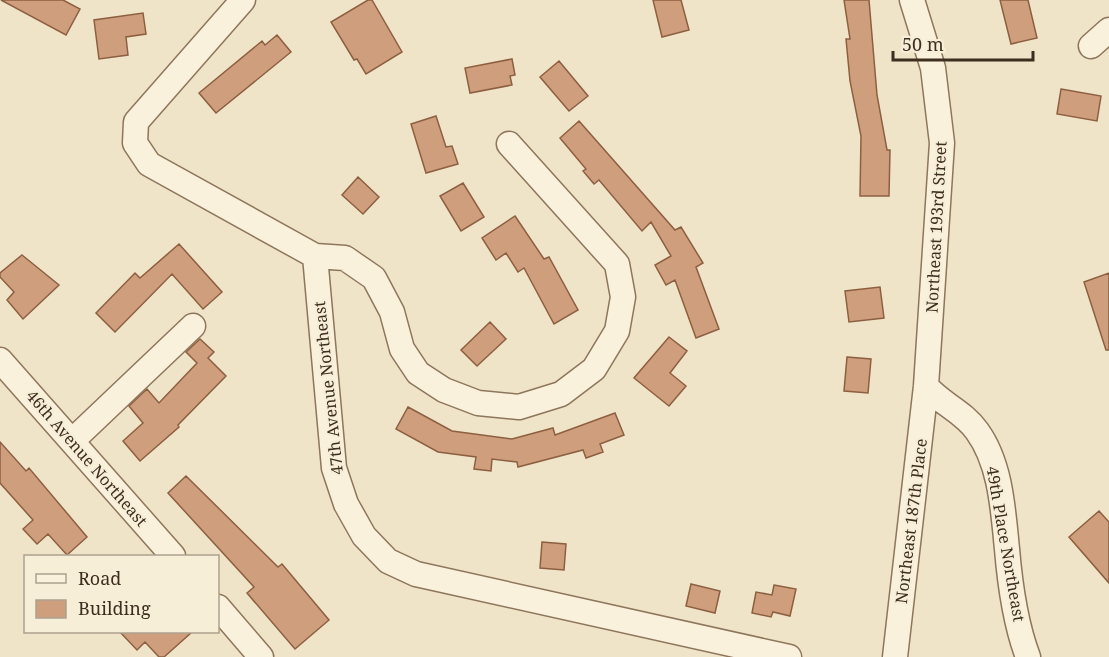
<svg xmlns="http://www.w3.org/2000/svg" width="1109" height="657" viewBox="0 0 1109 657" font-family="'Noto Serif',serif">
  <style>
    .building { fill: #cf9f7d; stroke: #8d5f41; stroke-width: 1.5 }
    .lines { fill: none; stroke-linecap: round; stroke-linejoin: round }
    .minor-casing { stroke: #8d765c; stroke-width: 27 }
    .minor { stroke: #faf1dc; stroke-width: 24 }
    .labels { text-anchor: middle; dominant-baseline: central; stroke-width: 4.5; stroke-linejoin: round; paint-order: stroke }
    .street-label { font-size: 16px; fill: #3d2e20; stroke: #f7eed8 }
  </style>
  <rect width="100%" height="100%" fill="#f0e4c8"/>
  <!-- building -->
  <path class="building" d="M1,0H63L80,9L66,35Z
    M368,0H372L402,52L366,74L357,59L354,60L331,22Z
    M653,0H681L689,30L662,37Z
    M844,0H869L877,95L887,150H890L889,196H860L861,136L850,81L846,39H850Z
    M1000,0H1028L1037,38L1011,44Z
    M143,13L146,34L126,37L128,55L99,59L94,20Z
    M277,35L291,52L216,113L199,93L262,41L265,45Z
    M512,59L515,75L510,76L512,85L470,93L465,68Z
    M559,61L588,96L569,111L540,77Z
    M1061,89L1101,96L1097,121L1057,114Z
    M436,116L446,147L452,146L458,164L426,173L411,124Z
    M579,121L675,230L681,227L703,263L696,267L719,329L696,338L675,280L666,285L655,265L671,256L651,222L642,231L599,180L594,184L583,171L586,169L560,138Z
    M358,177L379,197L363,214L342,195Z
    M463,183L484,217L461,231L440,196Z
    M515,216L544,259L549,257L578,310L554,324L524,268L518,272L506,253L496,260L482,238Z
    M179,244L222,292L203,309L172,274L115,332L96,313L135,273L140,278Z
    M22,255L59,285L23,319L7,300L14,292L0,277V273Z
    M1109,273V350H1106L1084,282Z
    M880,287L884,318L849,322L845,291Z
    M490,322L506,339L477,366L461,350Z
    M669,337L687,351L670,373L686,386L669,406L634,378Z
    M200,339L214,352L208,358L226,376L178,425L179,427L140,461L123,441L143,423L129,406L147,389L159,403L197,363L186,352Z
    M847,357L871,359L868,393L844,391Z
    M408,407L452,431L512,439L553,428L555,435L615,413L624,435L600,444L603,452L586,458L583,450L518,467L517,462L492,459L491,471L474,469L476,457L438,452L396,429Z
    M0,442L26,471L29,468L87,537L67,555L48,534L37,544L23,529L33,520L0,483Z
    M186,476L278,567L282,564L329,620L295,649L247,593L254,587L168,493Z
    M1099,511L1109,522V583L1069,537Z
    M542,542L566,544L564,570L540,568Z
    M691,584L720,591L715,613L686,606Z
    M774,585L796,589L790,616L773,612L771,617L752,613L756,592L772,595Z
    M120,632H192L164,657H159L145,642L137,650Z"/>
  <g class="lines">
    <defs>
      <path id="minor" d="M243,0L136,122L135,143L149,164L315,256L334,468L346,504L364,536L388,561L416,574L789,657
        M1091,46L1109,30
        M315,256L345,258L374,278L392,312L402,349L418,373L444,390L478,403L519,407L561,394L594,369L617,331L623,297L617,264L509,144
        M0,360L173,556
        M926,386C941,404 963,411 977,431C1001,464 1003,510 1007,549C1010,585 1015,623 1028,657
        M72,441L193,326
        M218,607L261,657
        M895,657L926,386L942,143L933,68L912,0"/>
    </defs>
    <!-- minor casing -->
    <use href="#minor" class="minor-casing"/>
    <!-- minor -->
    <use href="#minor" class="minor"/>
  </g>
  <g class="labels">
    <!-- street labels -->
    <g class="street-label">
      <text transform="translate(936 227) rotate(-87)">Northeast 193rd Street</text>
      <text transform="translate(328 388) rotate(-96)">47th Avenue Northeast</text>
      <text transform="translate(87 458) rotate(49)">46th Avenue Northeast</text>
      <text transform="translate(911 521) rotate(-83)">Northeast 187th Place</text>
      <text transform="translate(1006 544) rotate(80)">49th Place Northeast</text>
    </g>
  </g>
  <!-- legend -->
  <rect x="24" y="555" width="195" height="78" fill="#f7eed8" stroke="#ada18e" stroke-width="1.5"/>
  <rect x="36" y="574" width="30" height="9" fill="#faf1dc" stroke="#ada18e" stroke-width="1.5"/>
  <text x="78" y="585" font-size="18" fill="#3d2e20">Road</text>
  <rect x="36" y="600" width="30" height="18" fill="#cf9f7d" stroke="#ada18e" stroke-width="1.5"/>
  <text x="78" y="615" font-size="18" fill="#3d2e20">Building</text>
  <!-- scale -->
  <path d="M893 51v9h140v-9" fill="none" stroke="#3d2e20" stroke-width="3"/>
  <text x="902" y="51" font-size="18" fill="#3d2e20" stroke="#f7eed8" stroke-width="4.5" paint-order="stroke">50 m</text>
</svg>
